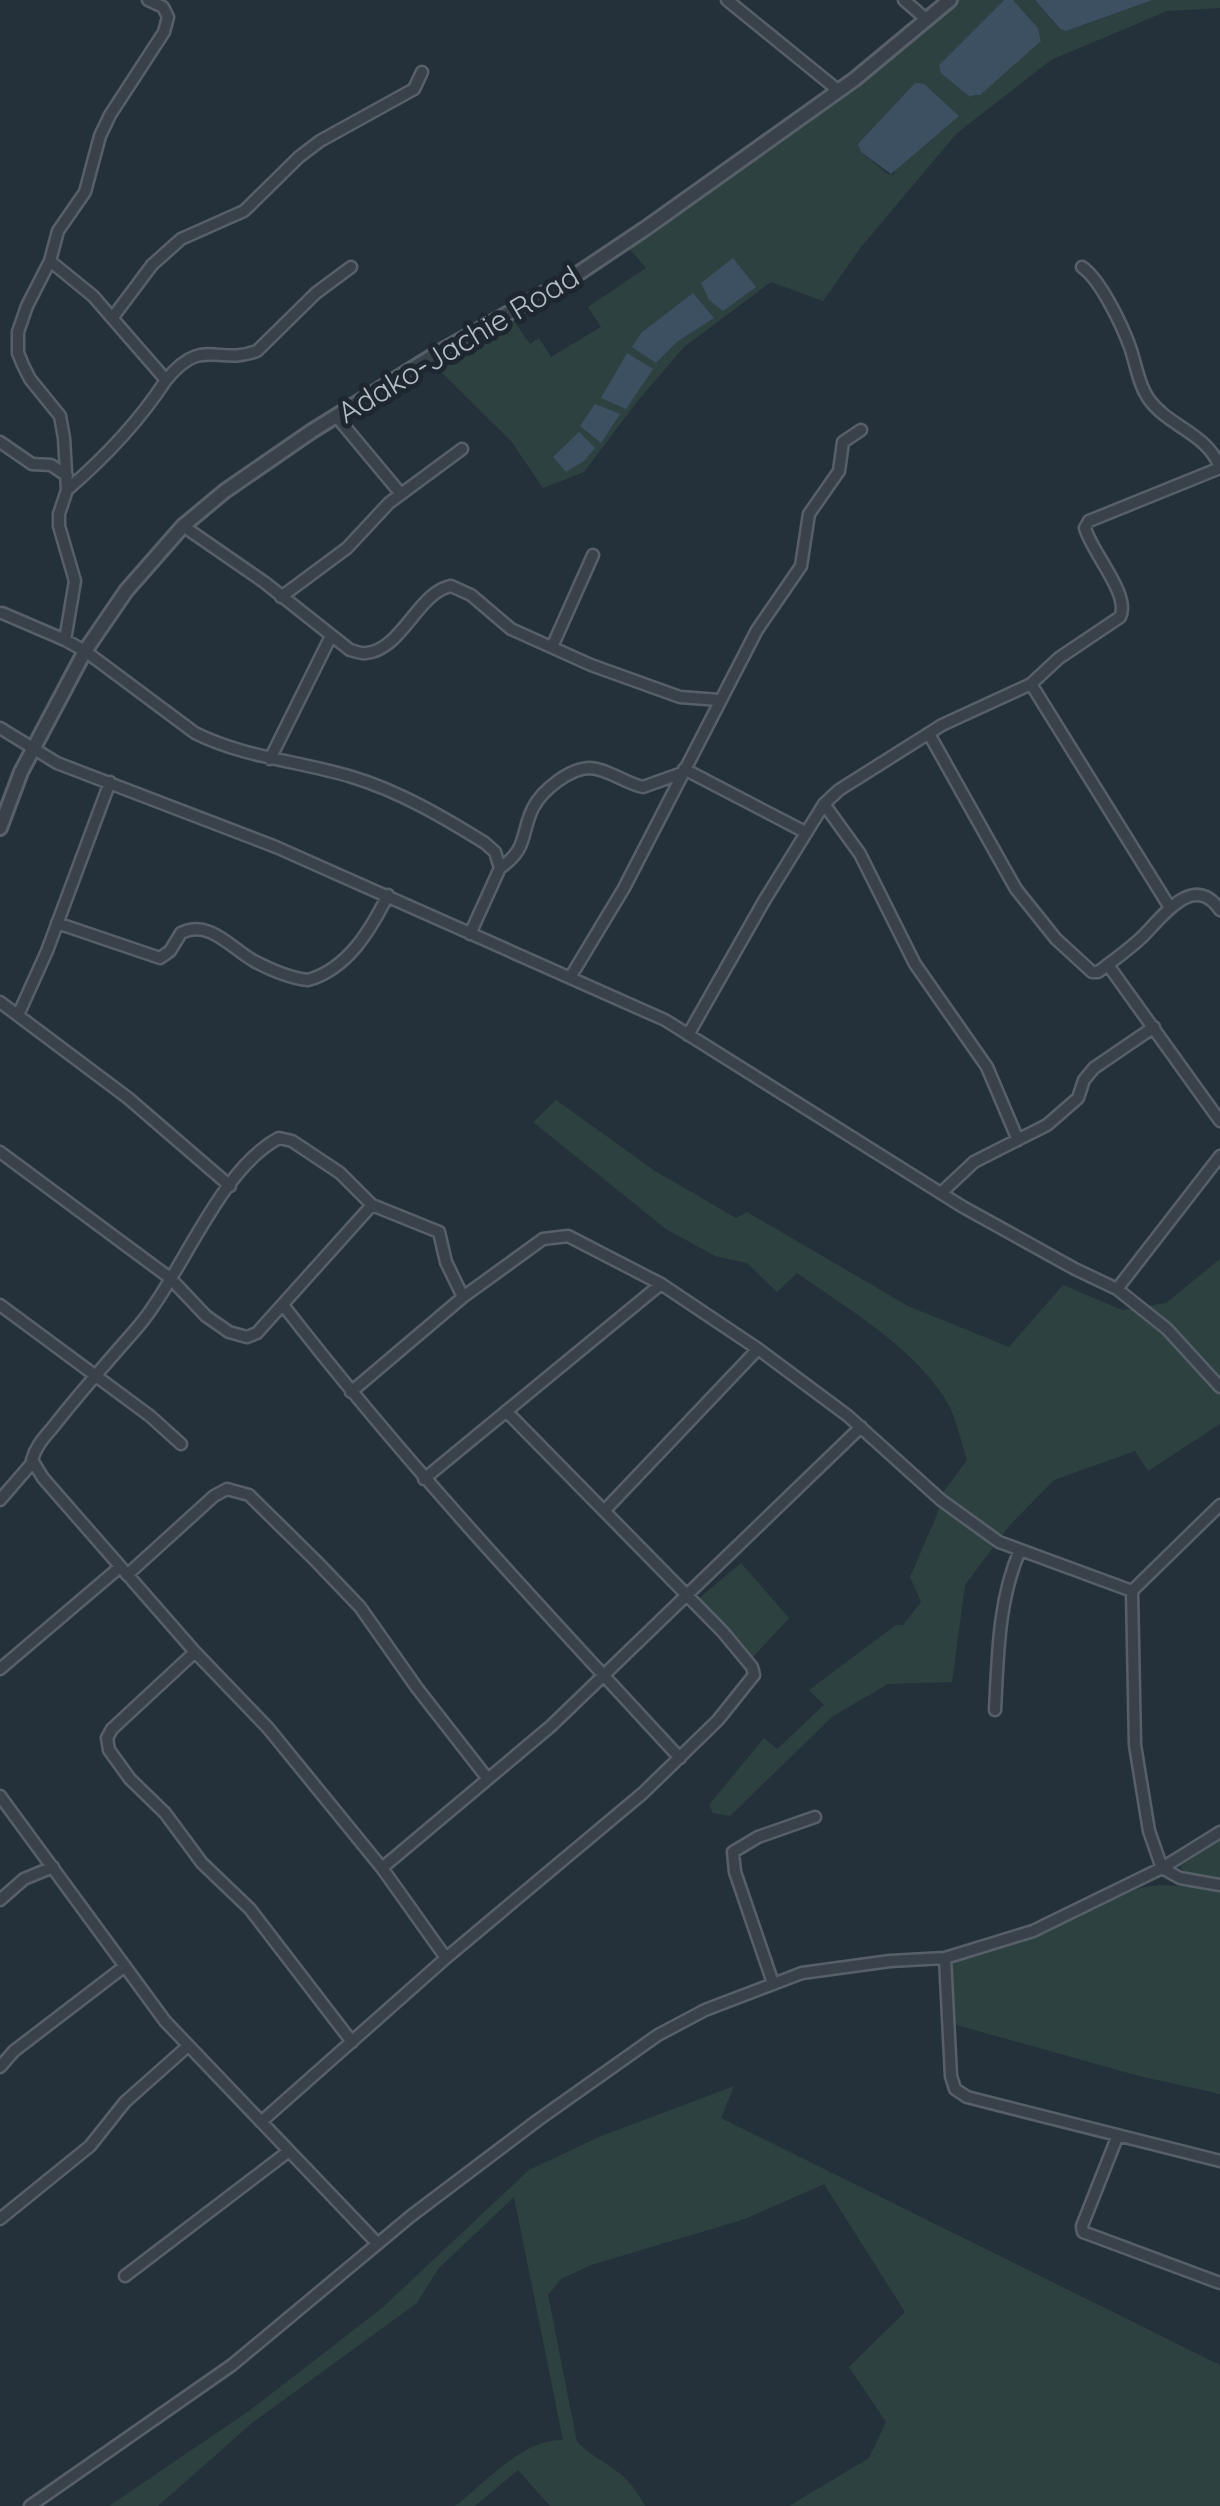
<svg xmlns="http://www.w3.org/2000/svg" width="1220" height="2506" viewBox="0 0 1220 2506" font-family="Quicksand,sans-serif">
  <style>
    .green { fill: #2d4240; fill-rule: evenodd }
    .water { fill: #3c5062 }
    .lines { fill: none; stroke-linecap: round; stroke-linejoin: round }
    .minor-casing { stroke: #576069; stroke-width: 15 }
    .tertiary-casing { stroke: #576069; stroke-width: 18 }
    .minor { stroke: #39424b; stroke-width: 10 }
    .tertiary { stroke: #39424b; stroke-width: 12 }
    .labels { text-anchor: middle; dominant-baseline: central; stroke-width: 10; stroke-linejoin: round; paint-order: stroke }
    .street-label { font-size: 30px; fill: #b4bdc6; stroke: #1e2730 }
  </style>
  <rect width="100%" height="100%" fill="#25313a"/>
  <!-- green -->
  <path class="green" d="M958,0H1004L939,65L975,97L1041,41L1038,28L1013,0H1035L1059,29L1066,31L1153,0H1220V8L1167,11L1051,60L957,133L861,247L823,301L771,282L684,347L636,403L584,472L543,488L511,441L430,361L511,317L530,344L539,338L551,357L601,327L588,307L646,268L628,247L766,149ZM915,83L894,175L888,174L861,152L859,144ZM693,293L713,318L678,341L656,363L642,332Z
    M556,1100L655,1171L736,1218L747,1212L908,1306L1009,1347L1063,1285L1122,1310L1166,1303L1220,1259V1424L1148,1471L1135,1451L1054,1480L1009,1526L965,1585L952,1682L888,1684L833,1716L730,1816L713,1813L709,1805L764,1738L777,1749L824,1705L809,1690L896,1625H903L921,1602L910,1577L937,1515L944,1491L967,1460C961,1441 956,1417 946,1400C912,1346 848,1309 797,1273L777,1292L747,1263L715,1256L666,1229L533,1122Z
    M741,1563L789,1618L752,1658L696,1601Z
    M1220,1840V1879C1206,1878 1187,1880 1180,1866Z
    M1159,1885L1220,1889V2094L1139,2076L953,2024L952,1962L1019,1942L1140,1888Z
    M734,2086L721,2118L1220,2365V2506H789L869,2458L886,2422L849,2367L905,2312L824,2184L745,2219L591,2265L561,2279L548,2295L577,2442C606,2469 623,2465 645,2506H550L518,2470L475,2506H455C485,2483 524,2438 563,2440L514,2197L438,2269L417,2303L252,2423L158,2506H109L249,2411L382,2308L529,2170L599,2137Z"/>
  <!-- water -->
  <path class="water" d="M1004,0H1013L1038,28L1041,41L980,95L969,96L941,73L939,65Z
    M1035,0H1153L1066,31L1060,29Z
    M915,83L924,84L959,116L891,174L861,152L858,144Z
    M733,258L756,287L723,311L709,300L701,283Z
    M693,293L714,318L678,341L656,363L632,347L642,332Z
    M627,353L653,369L626,409L601,398Z
    M595,404L620,414L601,443L580,426Z
    M579,432L595,448L584,461L566,472L553,457Z"/>
  <g class="lines">
    <defs>
      <path id="minor" d="M148,0L163,7L168,17L164,32L110,115L100,136L85,192L58,231L50,261L27,306L18,332V353L23,365L30,379L60,416L64,438L67,490L59,514V526L75,581L65,640L85,651L195,733C245,758 300,761 352,777C399,791 443,817 485,843L495,852L500,868L470,934
        M727,0L839,91
        M904,0L926,19
        M50,261L93,296L166,380C140,420 103,459 67,490
        M1082,267C1100,279 1122,325 1130,347C1136,364 1138,383 1148,398C1168,427 1206,432 1220,467
        M113,317L152,265L181,239L244,211L299,157L320,141L414,89L422,72
        M166,380C203,335 216,366 257,351L316,293L351,267
        M336,416L401,494
        M0,442L32,464L51,465L67,476
        M183,526L264,582L350,650C355,651 361,654 366,653C402,650 418,592 451,586L471,595L511,629L591,665L680,697L719,700
        M281,597L347,548L389,503L462,449
        M2,613L65,640
        M552,647L593,555
        M1031,684L1169,906
        M0,728L57,763L276,847L665,1020L963,1207L1075,1269L1117,1289L1167,1329L1220,1387
        M929,734L1016,889L1056,939L1092,972H1098C1113,961 1128,950 1141,938C1162,918 1193,871 1220,910
        M270,759L331,636
        M684,769L805,832
        M824,804L860,854L915,964L987,1067L1018,1140
        M500,868C529,848 520,834 533,808C542,790 570,768 590,768C608,769 625,783 643,787L682,773
        M57,923L160,958L170,951L181,933C209,919 231,948 254,961C271,970 289,978 308,980C348,969 371,929 388,895
        M1108,965L1220,1121
        M571,976L624,888L757,630L801,566L809,514L839,471L843,442L861,430
        M0,1002L128,1098L230,1186
        M19,1013L47,951L110,782
        M688,1035L764,901L824,804L839,790L942,725L1031,684L1059,658L1120,617C1131,595 1092,553 1085,528L1089,521L1220,468
        M0,1152L170,1278L206,1316L229,1332L247,1337L257,1333L372,1205
        M941,1193L974,1162L1047,1125L1078,1098L1084,1080L1094,1068L1154,1027
        M1117,1289L1220,1156
        M0,1305L150,1416L181,1444
        M283,1305C406,1464 543,1610 680,1758
        M351,1392L463,1297L543,1239L568,1236L661,1284L758,1349L848,1416L941,1500L999,1542L1132,1591
        M424,1479L661,1284
        M0,1500L32,1463
        M1220,1505L1132,1591L1135,1745L1149,1831L1162,1868L1180,1878L1220,1885
        M605,1510L758,1349
        M127,1575L214,1496L227,1489L249,1495L316,1561L360,1607L417,1688L488,1779
        M195,1652L112,1729L107,1738L109,1750L130,1779L165,1813L202,1863L250,1909L352,2042
        M0,1669L120,1567
        M995,1710C998,1655 998,1601 1020,1550
        M0,1796L165,2021L377,2243
        M382,1868L551,1726L861,1427
        M0,1900L24,1879L53,1867
        M446,1958L382,1868L268,1728L195,1652L43,1478L32,1460C36,1444 48,1434 57,1422C83,1389 110,1359 137,1328C181,1277 219,1169 279,1138L292,1141L340,1173L372,1205L439,1232L446,1262L463,1297
        M945,1958L951,2076L955,2089L967,2097L1220,2161
        M773,1983L735,1872L733,1852L758,1837L815,1817
        M0,2067L14,2051L125,1966
        M261,2122L446,1958L643,1793L718,1720L754,1675L752,1667L723,1632L506,1411
        M1118,2135L1082,2226L1083,2232L1220,2283
        M0,2219L90,2146L125,2102L188,2046
        M125,2276L289,2151
        M30,2506L232,2365L411,2216L538,2120L658,2035L705,2010L802,1973L890,1961L945,1958L1033,1931L1162,1868L1220,1832"/>
      <path id="tertiary" d="M0,828L21,772L85,651L126,591L183,526L225,491L312,431L441,351L573,277L646,228L855,79L950,0"/>
    </defs>
    <!-- minor casing -->
    <use href="#minor" class="minor-casing"/>
    <!-- tertiary casing -->
    <use href="#tertiary" class="tertiary-casing"/>
    <!-- minor -->
    <use href="#minor" class="minor"/>
    <!-- tertiary -->
    <use href="#tertiary" class="tertiary"/>
  </g>
  <g class="labels">
    <!-- street labels -->
    <g class="street-label">
      <text transform="translate(458 344) rotate(-31)">Adako-Jachie Road</text>
    </g>
  </g>
</svg>
